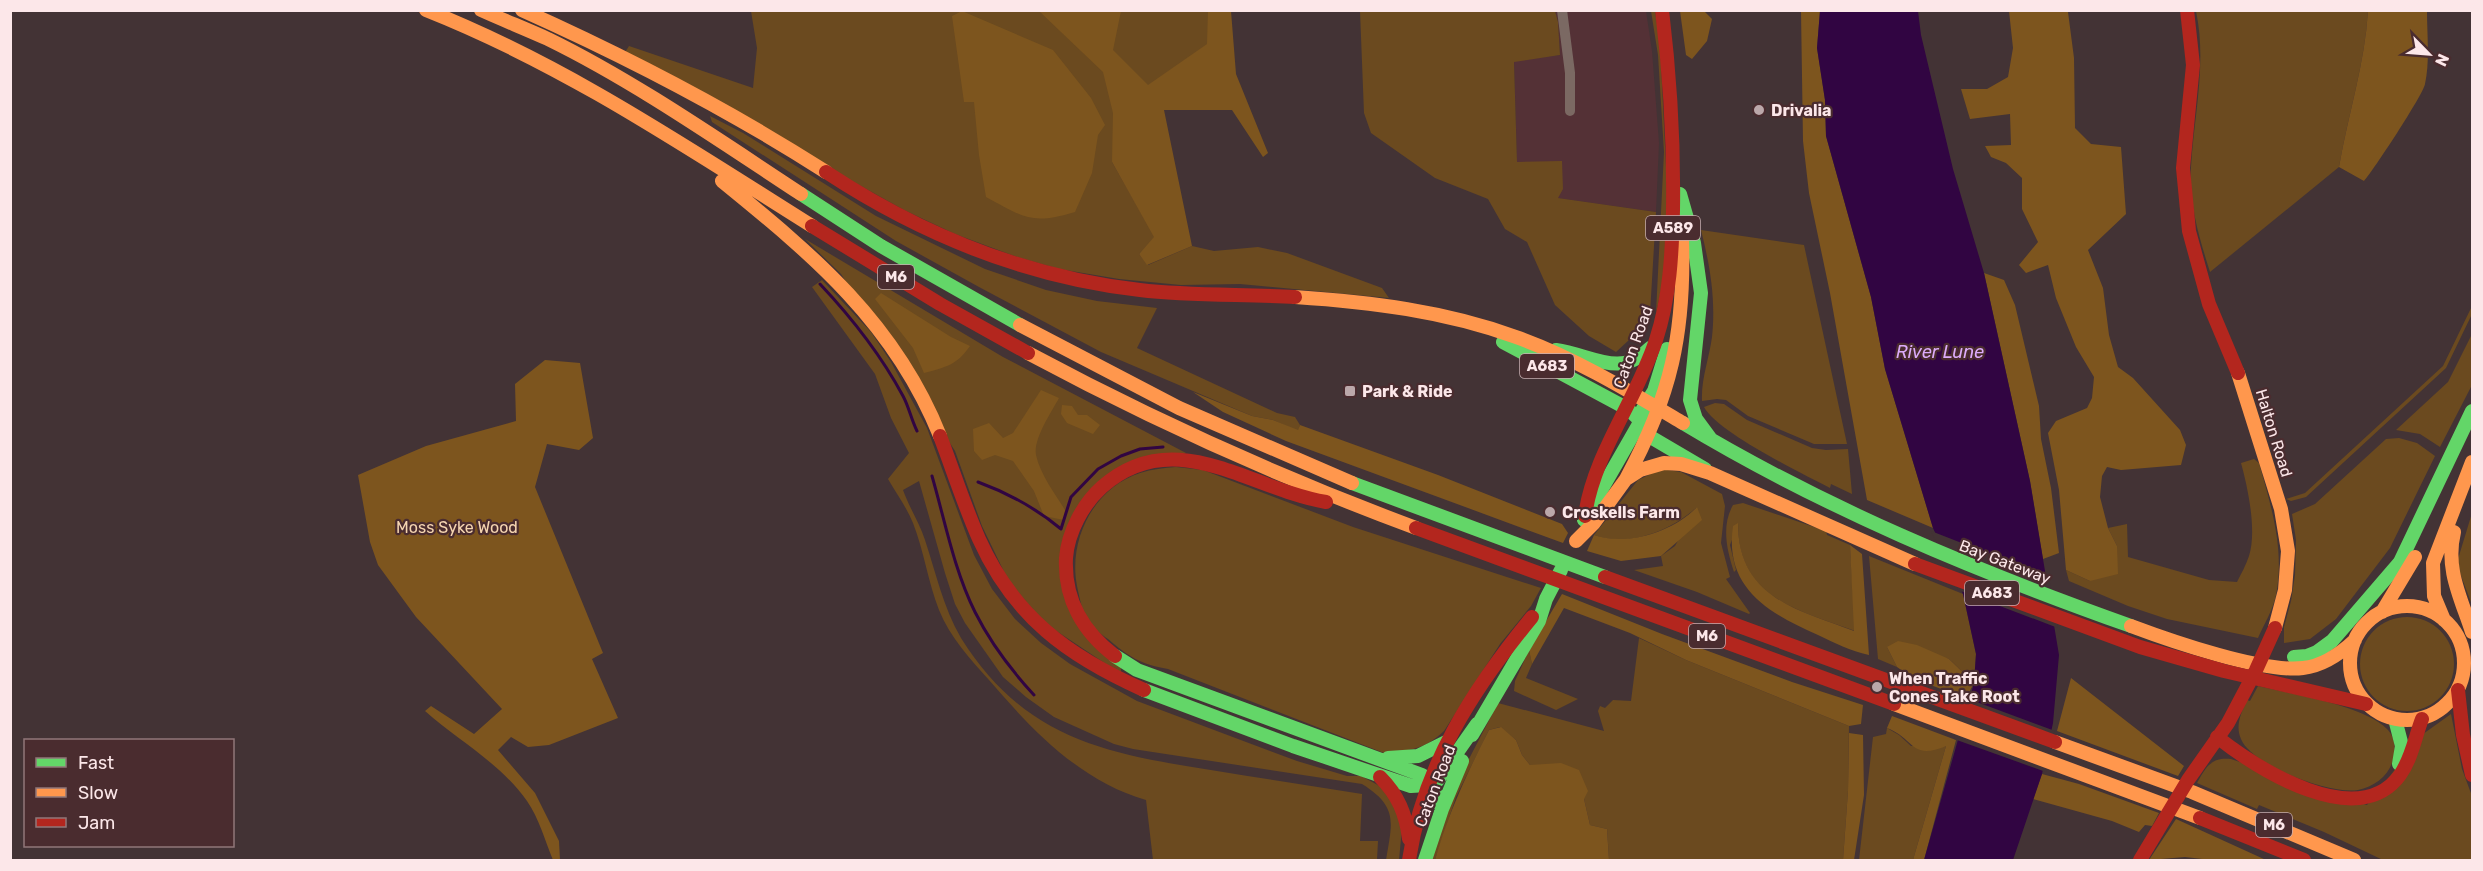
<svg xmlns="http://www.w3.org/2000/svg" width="2483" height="871" viewBox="0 0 2483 871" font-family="Rubik,sans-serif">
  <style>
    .built { fill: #543136 }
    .green { fill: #6b4a1f }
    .forest { fill: #7d551e }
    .water { fill: #310542 }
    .pier { fill: #433335 }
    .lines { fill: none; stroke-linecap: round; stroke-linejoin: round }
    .stream { stroke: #310542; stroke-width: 3 }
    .street { stroke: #7b6963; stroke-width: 10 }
    .fast { stroke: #63d668; stroke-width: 14 }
    .slow { stroke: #ff974d; stroke-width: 14 }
    .jam { stroke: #b3261e; stroke-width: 14 }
    .poi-dot { fill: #bba8aa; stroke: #4a2c2f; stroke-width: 2 }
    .labels { text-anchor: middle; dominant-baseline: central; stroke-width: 4.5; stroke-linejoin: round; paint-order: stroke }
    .shield { fill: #4a2c2f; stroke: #c7afb1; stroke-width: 1.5 }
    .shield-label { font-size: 15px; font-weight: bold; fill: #fce7e9 }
    .poi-label { font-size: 16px; font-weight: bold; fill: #fce7e9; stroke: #4a2c2f; text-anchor: start }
    .street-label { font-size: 16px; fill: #fce7e9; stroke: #4a2c2f }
    .park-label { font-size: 16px; fill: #f5d5b0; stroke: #4a2c2f }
    .water-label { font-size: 18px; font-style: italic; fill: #dcabfa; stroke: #4a2c2f }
  </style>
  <rect width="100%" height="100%" fill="#433335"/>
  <!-- built -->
  <path class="built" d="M1555,11H1646L1652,51L1659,143L1656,212L1557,198L1517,162L1514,61L1560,55L1558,22Z"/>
  <!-- green -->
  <path class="green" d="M751,11H1208V44L1148,86L1112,162L1155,237L1139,254L1148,265L1192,246L1214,251L1258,247L1287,253L1382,288L1389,298L1240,284L1181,285L1119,279L1059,269L1017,257L955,234L904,210L624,54L629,46L753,88L757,48Z
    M1360,11H1555L1558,22L1560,55L1514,62L1517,162L1562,161L1563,189L1558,198L1656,212L1650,314L1642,328L1616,352L1589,336L1555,305L1527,242L1505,229L1488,199L1435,178L1371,133L1364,113Z
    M1651,11H1655L1660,42L1670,251L1656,313L1664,152L1658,55Z
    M2196,11H2368C2365,63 2348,115 2339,167L2210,272C2199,237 2189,205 2191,167C2194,115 2207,63 2196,11Z
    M710,116L743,133L876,216L985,269L1046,290L1097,301L1157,308L1137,348L1277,413L1295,417L1300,425L1298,431L1273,420L1252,416L1101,352L979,287L896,241L712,122Z
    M1701,230L1804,245L1847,444H1814L1748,416L1726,400L1717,399L1702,401C1701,379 1709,359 1712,337C1716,299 1710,266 1701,230Z
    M805,239L1003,357L1186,453L1105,476L1060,572L1121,668V674L1043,622L1008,580L982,526L955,451L841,274Z
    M822,280L871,332L891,362L927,428L974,555L992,589L1015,619L1041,643L1070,664L1137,701L1297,761L1347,776H1361L1391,792L1402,828L1399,860H1386C1392,823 1399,807 1362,784L1133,749L1114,744L1054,717L1026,697L1003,677L965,623L955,604L945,573L919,481L903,490C909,507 919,522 925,540C936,573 943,607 961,638C1025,740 1107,754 1217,771C1265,779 1314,786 1362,794L1360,841H1378L1377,860H1153L1146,800C1080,781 1032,730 989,680C970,659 950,637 939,610C928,582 924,551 913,523C907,508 896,493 888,479L909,453L891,418L875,374L812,287Z
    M2472,306V314L2446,368L2306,497L2291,501L2286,499L2305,493L2443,366Z
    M2472,334V385L2440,447L2420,434L2396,430L2448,382Z
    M1715,403L1724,404L1747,420L1812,448L1826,450L1848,449L1852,494L1831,484L1830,488C1801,473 1717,432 1704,407Z
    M2399,438L2417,443L2435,456L2390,548L2336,619L2310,639L2284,643V627L2291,601L2295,575L2296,540L2292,514L2315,504L2386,439Z
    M2254,459L2259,463C2271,506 2285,549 2276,595C2273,610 2264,624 2258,638L2167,619L2128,606L2069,581L2066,570L2090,581L2117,546L2108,528L2127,524L2128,557L2209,580L2237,582C2241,574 2246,565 2249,556C2257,531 2248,488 2241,463Z
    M1176,467L1203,470L1353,527L1541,588L1531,606L1500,644L1444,731C1424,750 1411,750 1384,753L1168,669C1140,664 1129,657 1108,639C1102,635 1095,630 1091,624C1082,613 1080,600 1077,586C1068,539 1094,488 1140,473C1152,469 1164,468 1176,467Z
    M1661,469L1681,472L1722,494L1725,506L1721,543L1730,577L1726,579L1750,613L1749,614L1697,592L1634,570L1663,566L1661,556L1675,546L1697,507C1672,530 1629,548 1594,535L1638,480Z
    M1743,503L1826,531L1827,535L1850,545L1855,631C1798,610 1738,598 1738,524L1730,545L1736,570L1734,572C1727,551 1721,526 1733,505Z
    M2472,513V605L2460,573L2458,559Z
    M1869,556L1963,594L1976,654L1974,683L1949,659L1887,647L1897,667L1878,659Z
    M2360 664a47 47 0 1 1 94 0a47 47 0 1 1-94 0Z
    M1639,638L1686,660L1849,726L1848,791L1843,860H1609L1607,829L1590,825L1584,799L1544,765H1530L1522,755L1516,740L1500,727L1489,730L1456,797L1435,860H1431L1457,782L1498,703L1604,731L1598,711L1600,706L1605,708L1613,700L1631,701Z
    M1529,650L1532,664L1526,678L1578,699L1556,710L1514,691L1515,681Z
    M2258,686C2292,694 2363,705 2387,729C2396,738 2396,751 2392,763C2387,777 2373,787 2358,790C2331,795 2252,766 2241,739C2235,726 2241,713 2247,700L2250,701Z
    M2451,714L2462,769L2472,796V860H2383L2324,832L2259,805L2257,809L2197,783C2206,767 2211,757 2231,759L2367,805L2423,734Z
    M1887,728L1899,735L1911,746H1946L1913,860H1859L1873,737L1886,734Z"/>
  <!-- forest -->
  <path class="forest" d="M962,11L1053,50L1091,98L1105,125L1098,135L1092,173L1075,212C1031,225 1025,218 986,197L979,155L974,102H964L952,16Z
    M1039,11H1121L1113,50L1148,85L1207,44L1208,11H1231L1236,74L1268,153L1263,157L1232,110H1164L1192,246L1147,265L1139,254L1154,237L1112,162L1113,113L1103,72Z
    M1680,11H1704L1712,19L1707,41L1692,59L1686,55Z
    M1801,11H1820L1817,48L1825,100L1826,136L1871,297L1885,369L1933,528L1867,500L1830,293L1809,193L1803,141Z
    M2009,11L2067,10L2068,12L2074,58L2075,128L2091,144L2121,147L2126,214L2088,250L2103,288L2109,335L2118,367L2133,378L2180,430L2186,445L2181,465L2121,470L2107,467L2102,476L2100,497L2108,528L2117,546L2118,574L2090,581L2066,570L2059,490L2048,433L2056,421L2087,408L2092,398L2094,377L2076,347L2056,298L2048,265L2026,273L2019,265L2038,242L2022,209V178L2006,163L1991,157L1985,146L2011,145L2010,114L1970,119L1961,89H1987L2008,77L2013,48Z
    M2368,11H2427C2427,34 2430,61 2425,84C2423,95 2373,171 2364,181L2339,167C2348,115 2365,63 2368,11Z
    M1984,273L2004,280L2015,305L2039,406L2041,439L2051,488L2059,553L2043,559L2030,481Z
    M881,293L951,337L970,346C957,365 946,367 924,373L913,348L875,299Z
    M545,360L580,363L593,438L579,450L547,444L535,487L603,653L592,659L618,718L549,745L528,747L511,737L498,750L535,793L559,841L560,860H553C545,841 539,818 527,801C500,763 459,741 425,711L431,706L474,734L502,709L416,617L378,565L370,542L358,475L426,446L516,421L515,384Z
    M1041,390L1059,398C1052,411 1033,439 1036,455C1040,474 1055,494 1065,510L1064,520L1044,516L1034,491L1013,461L995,455L982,460L974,451L973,429L989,423L1003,438L1013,433Z
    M1193,392L1252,416L1273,420L1298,430L1300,425L1438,475L1562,524L1568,533L1563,543L1286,441L1223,412Z
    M1062,405L1072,406L1078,415H1087L1100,425L1093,434L1067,423L1061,414Z
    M1697,507L1702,520L1661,556L1621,561L1587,551L1594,535C1628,547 1674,531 1697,507Z
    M1738,523C1738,597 1797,610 1854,631L1850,545L1862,554L1869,655C1850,651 1835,643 1818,635C1768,613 1724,588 1733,526Z
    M1562,594L1662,634L1792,682L1863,705L1861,724L1849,726L1686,660L1630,633L1564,608L1532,664L1529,650Z
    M1898,641L1917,645L1949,659L1974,683L1966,698L1914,679L1897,667L1887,647Z
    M2071,678L2184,766L2178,776L2057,731Z
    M1892,716L1956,740L1924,860H1913L1946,746C1911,761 1914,738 1887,728Z
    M1501,727L1516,740L1522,755L1530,765L1561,763L1579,770L1588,791L1584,799L1590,825L1607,829L1609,860H1435C1448,814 1467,773 1489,730Z
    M1849,733L1863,735L1864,795L1854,860H1843L1848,791Z
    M2042,774L2079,784L2159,813L2152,826L2145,825L2139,832L2112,821L2033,799Z
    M2176,819L2266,860H2211L2185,857L2149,860Z"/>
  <!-- water -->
  <path class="water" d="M1820,11H1918L1921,35L1953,169L1984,273L2030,481L2059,655L2053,723L2042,774L2013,860H1924L1974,683L1976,654L1963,594L1933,528L1885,369L1871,297L1826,136L1825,100L1817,48Z"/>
  <!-- pier -->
  <path class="pier" d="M1931,531L2049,577L2058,628L1958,590Z
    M1966,698L2055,731L2046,772L1954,739Z"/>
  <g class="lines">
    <!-- stream -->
    <path class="stream" d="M820,284C852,318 881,355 903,396C909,407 911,419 917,431
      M932,476C945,521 954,570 975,612C990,642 1011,670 1034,695
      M978,482C1008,493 1037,509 1061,529L1071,497L1098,469L1121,456L1140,449L1163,447"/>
    <!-- street -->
    <path class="street" d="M1562,10L1570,73V111"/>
    <!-- fast -->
    <path class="fast" d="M801,194L881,246L1020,325
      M1680,194L1694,243L1701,293L1690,400L1696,419L1710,438
      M1503,342L1628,409L1646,426L1650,437
      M1556,350C1592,355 1620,379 1650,348
      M1640,414L1654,391L1667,349
      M1683,423C1824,508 1976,571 2131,626
      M1642,432L1705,469
      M1352,483L1605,577
      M1584,520L1639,424L1652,414L1661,411
      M1115,656L1137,670L1422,775L1432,783L1442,809
      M2294,657L2307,656L2317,652L2332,641L2400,562L2472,411
      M1144,690L1293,746L1411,786L1427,785L1437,781L1477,724
      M2395,719L2402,746L2399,764
      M1472,735L1539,621L1546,599L1561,570
      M1388,758L1418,756L1446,742
      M1425,860L1442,809L1462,761"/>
    <!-- slow -->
    <path class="slow" d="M426,10C565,65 686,147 812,226
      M481,10C503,20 526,29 548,39C634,81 720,141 801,194
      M522,10C627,57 729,110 826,172
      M722,181C813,255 895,323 940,436
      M1295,297C1370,302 1445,311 1516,337C1575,358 1629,391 1683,423
      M1020,325L1179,408L1352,483
      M1028,353C1153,420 1284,479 1416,528
      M2238,373L2281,509L2288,551L2285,590L2275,628
      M1626,479C1671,396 1685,333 1682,239
      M2454,532C2445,569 2461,598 2472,632
      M1576,541L1594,523L1626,479L1640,470L1664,463L1681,464L1710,473L1915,564
      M2350 663a57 57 0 1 1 114 0a57 57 0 1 1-114 0Z
      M2382,612L2415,557
      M2444,620L2434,596L2433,563L2472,462
      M2131,626C2171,641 2263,673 2303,668C2323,666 2340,654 2355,640
      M1894,704L2200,818
      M2055,742L2192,792L2354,860"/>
    <!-- jam -->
    <path class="jam" d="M2187,10L2193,65L2183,168L2189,231L2209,304L2238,373
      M826,172C922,235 1025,277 1140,290C1191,296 1243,294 1295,297
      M812,226L940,304L1028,353
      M940,436C953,470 964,505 979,539C1014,617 1068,656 1144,690
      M1585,516C1593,455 1637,399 1656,340C1670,297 1672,254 1673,210C1674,143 1670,76 1662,10
      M1416,528L1894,704
      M1915,564L2140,647L2224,671L2366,704
      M1605,577L2055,742
      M1115,656C1083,632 1064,599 1066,558C1068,532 1083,504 1102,487C1175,423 1249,489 1326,502
      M2458,690L2463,735L2472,775
      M2217,737C2258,769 2358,833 2400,775C2412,758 2415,737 2422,719
      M1380,777C1398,795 1406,814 1409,839
      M2200,818L2304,860
      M1409,860C1423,766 1473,689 1532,617
      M2140,860L2188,780L2228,723L2256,670L2275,628"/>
  </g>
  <!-- markers -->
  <g class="poi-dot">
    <circle cx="1759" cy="110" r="6"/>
    <rect x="1344" y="385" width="12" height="12" rx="3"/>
    <circle cx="1550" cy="512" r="6"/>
    <circle cx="1877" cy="687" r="6"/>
  </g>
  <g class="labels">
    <!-- shield labels -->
    <g class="shield">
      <rect x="1646" y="216" width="54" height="24" rx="4.5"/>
      <rect x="878" y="265" width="36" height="24" rx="4.5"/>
      <rect x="1520" y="354" width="54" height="24" rx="4.5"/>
      <rect x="1965" y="581" width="54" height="24" rx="4.5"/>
      <rect x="1689" y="624" width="36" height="24" rx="4.5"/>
      <rect x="2256" y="813" width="36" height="24" rx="4.5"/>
    </g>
    <g class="shield-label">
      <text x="1673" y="228">A589</text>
      <text x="896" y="277">M6</text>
      <text x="1547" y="366">A683</text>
      <text x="1992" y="593">A683</text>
      <text x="1707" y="636">M6</text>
      <text x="2274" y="825">M6</text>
    </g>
    <!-- poi labels -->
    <g class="poi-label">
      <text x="1771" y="110">Drivalia</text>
      <text x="1362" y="391">Park &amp; Ride</text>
      <text x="1562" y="512">Croskells Farm</text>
      <text x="1889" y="678">When Traffic<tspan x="1889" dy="18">Cones Take Root</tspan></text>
    </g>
    <!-- street labels -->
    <g class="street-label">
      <text transform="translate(1633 347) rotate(-70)">Caton Road</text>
      <text transform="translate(2274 433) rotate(73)">Halton Road</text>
      <text transform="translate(2005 562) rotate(21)">Bay Gateway</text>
      <text transform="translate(1435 786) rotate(-69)">Caton Road</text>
    </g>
    <!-- park labels -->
    <g class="park-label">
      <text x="457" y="527">Moss Syke Wood</text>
    </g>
    <!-- water labels -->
    <g class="water-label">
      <text x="1940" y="352">River Lune</text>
    </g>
  </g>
  <!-- border -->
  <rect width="2483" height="871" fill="none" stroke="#fce7e9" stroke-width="24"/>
  <!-- legend -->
  <rect x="24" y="739" width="210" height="108" fill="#4a2c2f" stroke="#917779" stroke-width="1.5"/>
  <rect x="36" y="758" width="30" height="9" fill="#63d668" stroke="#917779" stroke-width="1.5"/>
  <text x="78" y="769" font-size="18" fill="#fce7e9">Fast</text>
  <rect x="36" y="788" width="30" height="9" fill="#ff974d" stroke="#917779" stroke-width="1.5"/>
  <text x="78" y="799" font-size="18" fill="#fce7e9">Slow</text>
  <rect x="36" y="818" width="30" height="9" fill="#b3261e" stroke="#917779" stroke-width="1.5"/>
  <text x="78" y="829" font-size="18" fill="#fce7e9">Jam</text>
  <!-- north arrow -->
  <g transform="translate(2429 54) rotate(115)" stroke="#4a2c2f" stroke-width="4.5" paint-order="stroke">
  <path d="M0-4.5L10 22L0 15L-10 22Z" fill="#fce7e9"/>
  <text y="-9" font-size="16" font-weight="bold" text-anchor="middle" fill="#fce7e9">N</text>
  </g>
</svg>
